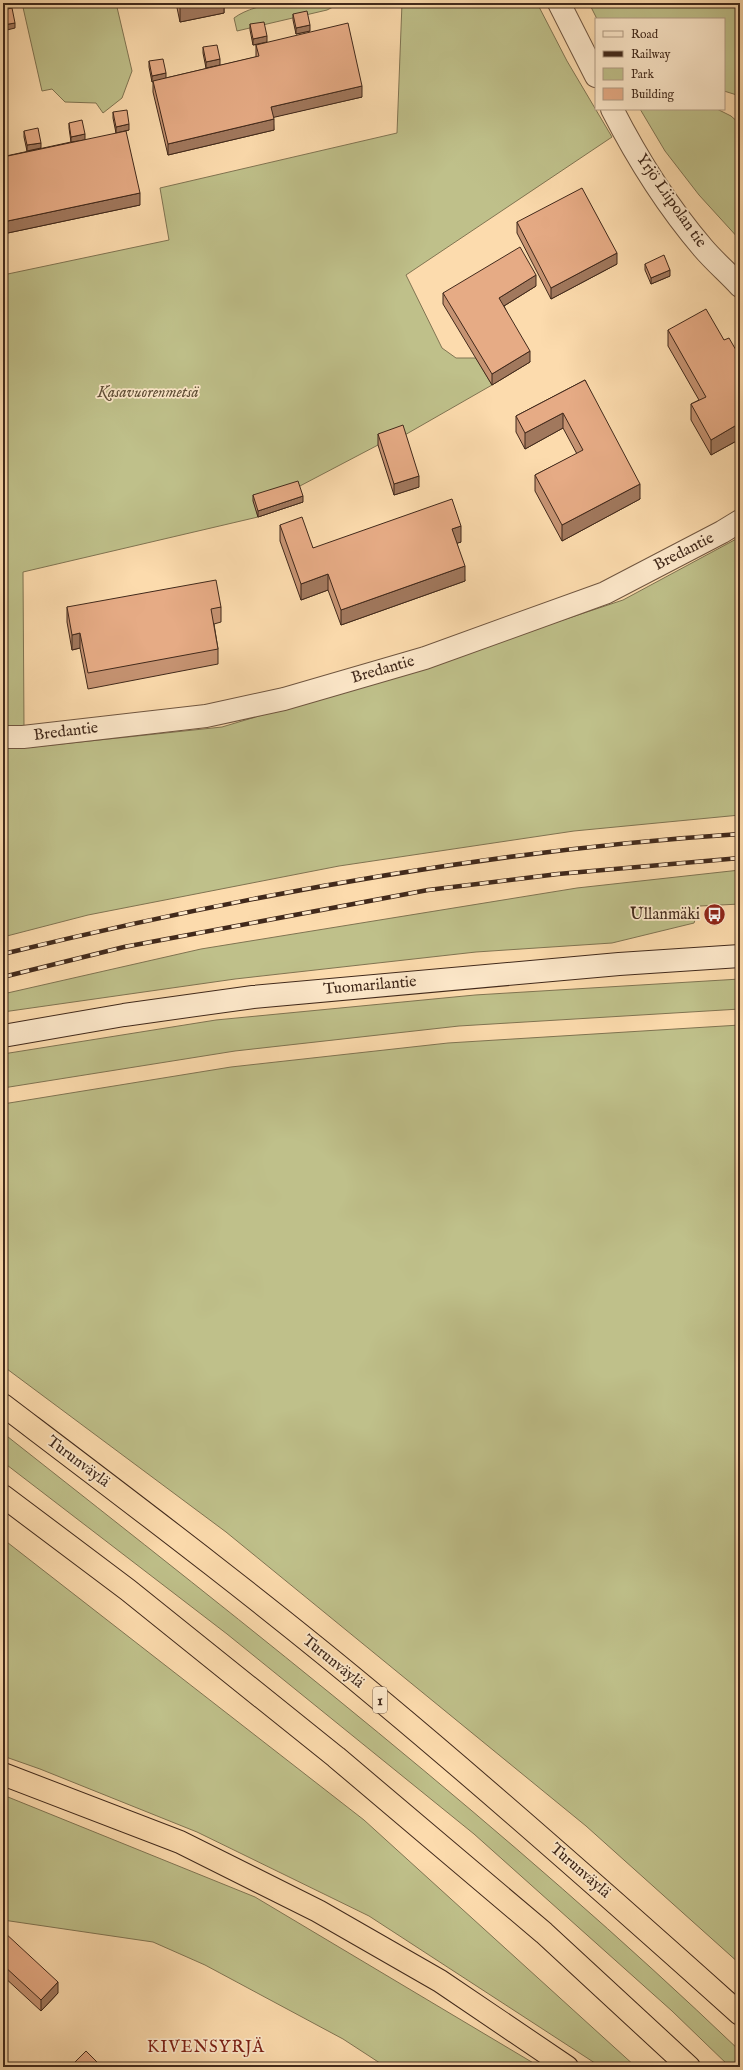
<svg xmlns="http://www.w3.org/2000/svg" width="743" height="2070" viewBox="0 0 743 2070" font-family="'IM FELL English',serif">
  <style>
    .green { fill: #bfc08a; stroke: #807452 }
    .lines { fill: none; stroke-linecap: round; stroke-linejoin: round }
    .minor-casing { stroke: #705640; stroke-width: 24 }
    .tertiary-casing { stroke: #705640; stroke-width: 24 }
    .secondary-casing { stroke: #41291b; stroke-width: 24 }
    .motorway-casing { stroke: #41291b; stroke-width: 24 }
    .minor { stroke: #fde8ca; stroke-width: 22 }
    .tertiary { stroke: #fde8ca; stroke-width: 22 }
    .secondary { stroke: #fde8ca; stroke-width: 22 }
    .motorway { stroke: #fcdbad; stroke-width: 22 }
    .rail-casing { stroke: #41291b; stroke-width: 4.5 }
    .rail { stroke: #fde8ca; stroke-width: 3; stroke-dasharray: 9; stroke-linecap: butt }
    .wall { fill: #c69372; stroke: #41291b }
    .shaded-wall { fill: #a1785d; stroke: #41291b }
    .building { fill: #e6ab85; stroke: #41291b }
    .labels { text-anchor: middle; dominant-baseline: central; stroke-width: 3.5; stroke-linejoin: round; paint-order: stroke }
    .shield { fill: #fde8ca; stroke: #796250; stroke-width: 1 }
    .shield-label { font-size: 15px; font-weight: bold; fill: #41291b }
    .street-label { font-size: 16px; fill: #41291b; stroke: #fde8ca }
    .park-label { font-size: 16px; font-style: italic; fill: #604f37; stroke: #fde8ca }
    .poi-label { font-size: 16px; fill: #41291b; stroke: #fde8ca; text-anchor: end }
    .neighbourhood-label { font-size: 17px; letter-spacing: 1px; fill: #7a1f14; stroke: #fde8ca }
  </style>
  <rect width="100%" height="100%" fill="#fcdbad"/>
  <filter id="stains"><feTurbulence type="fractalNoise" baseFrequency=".005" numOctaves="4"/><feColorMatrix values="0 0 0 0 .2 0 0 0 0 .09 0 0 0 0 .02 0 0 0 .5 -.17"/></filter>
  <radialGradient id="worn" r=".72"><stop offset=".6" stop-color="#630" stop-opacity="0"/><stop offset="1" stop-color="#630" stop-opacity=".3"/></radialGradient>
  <!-- green -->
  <path class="green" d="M22,3H116L132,71L122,98L103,113L96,103L65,102L52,89L42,91Z
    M278,3H336L335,6L327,10L237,31L234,18C246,9 264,5 278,3Z
    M402,3H537L567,61L612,137L406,275L442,348L456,358H476L492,385L403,436L378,445L298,487L254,502L258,517L23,572L24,728H3V275L169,240L160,188L397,133Z
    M589,3H740V96L724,91V19H597Z
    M640,109H717L731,116L740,124V240L699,195L665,151Z
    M740,537V815L574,831L339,866L88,915L3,937V747H33L222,727L410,671L623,600Z
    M740,870V904L700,906L694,923L612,943L476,952L235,979L3,1012V994L201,949L577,888Z
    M740,979V1009L459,1026L235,1051L3,1088V1054L216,1020L475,995Z
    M740,1025V1964L586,1826L226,1532L3,1366V1104L231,1067L448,1043Z
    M3,1433C254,1631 508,1829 740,2051V2067H730L672,2011L474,1834L227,1634L3,1462Z
    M3,1539L364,1820L636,2067H601L369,1916L197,1832L40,1769L3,1756Z
    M3,1795L255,1897L540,2067H386L343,2039L205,1965L153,1942L3,1920Z"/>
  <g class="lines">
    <defs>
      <path id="minor" d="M3,737H23L206,716L284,699L425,658L605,593L722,532L740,521"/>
      <path id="tertiary" d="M559,3L596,76
        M612,109C637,158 668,207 703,248C714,261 728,273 740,286"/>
      <path id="secondary" d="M3,1036L124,1015L253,997L619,964L740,956"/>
      <path id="motorway" d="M3,1405C132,1503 261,1600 385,1704C506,1805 623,1909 740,2014
        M3,1496L128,1590L336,1757L544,1933L689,2067
        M3,1774L180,1842L318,1911L440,1981L567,2067"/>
    </defs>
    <!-- minor casing -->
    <use href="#minor" class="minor-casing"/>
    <!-- tertiary casing -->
    <use href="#tertiary" class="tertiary-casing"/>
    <!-- secondary casing -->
    <use href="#secondary" class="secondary-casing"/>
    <!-- motorway casing -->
    <use href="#motorway" class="motorway-casing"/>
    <!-- minor -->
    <use href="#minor" class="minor"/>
    <!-- tertiary -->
    <use href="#tertiary" class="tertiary"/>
    <!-- secondary -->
    <use href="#secondary" class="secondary"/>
    <!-- motorway -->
    <use href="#motorway" class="motorway"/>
    <defs>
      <path id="rail" d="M3,954C245,895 491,850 740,834
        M3,977L124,947L428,890L558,874L740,858"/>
    </defs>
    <!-- rail casing -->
    <use href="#rail" class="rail-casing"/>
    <!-- rail -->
    <use href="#rail" class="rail"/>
  </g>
  <!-- wall -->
  <path class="wall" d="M176,3H224V13L180,22Z
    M293,14L310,31L296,34L293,20Z
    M250,24L267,42L253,45L250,30Z
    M256,45L362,97L273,117L274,130L168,155L153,92V81L152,82L149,67V61L166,78L256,57Z
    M203,47L220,65L206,68L203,53Z
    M113,112L129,130L116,133L113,118Z
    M69,123L85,140L140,205L3,234V137L6,156L71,142L69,128Z
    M24,131L41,148L27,151L24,137Z
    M517,222L617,264L551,299L517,233Z
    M645,264L670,276L651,284L645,270Z
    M536,286L504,306L530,362L492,385L443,304V293Z
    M668,330L724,340L740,357V439L711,455L691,420V404L699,400L668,346Z
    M585,380L640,499L562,541L535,491V475L577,454L563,428L525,449L516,432V416Z
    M378,434L419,487L394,495L378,445Z
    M253,495L303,502L258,517L253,501Z
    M280,525L313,548L461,542L457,543L465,581L341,625L328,590L301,600L280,541Z
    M67,607H221V622L214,624L218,649V664L88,689L80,648L72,650L67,622Z
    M3,1933L58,1993L41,2011L3,1976Z"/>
  <!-- shaded-wall -->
  <path class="shaded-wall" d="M196,3H224V13L180,22V6Z
    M15,23V28L3,31V25Z
    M310,25V31L296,34V28Z
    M267,36V42L253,45V39Z
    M220,59V65L206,68V62Z
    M166,73V79L152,82V76Z
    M362,86V97L271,118V107Z
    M274,119V130L168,155V144Z
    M129,124V130L116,133V127Z
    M85,134V140L71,142V137Z
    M41,143V148L27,151V145Z
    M3,151H6V157H3Z
    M140,193V205L3,234V222Z
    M617,253V264L551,299V288Z
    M670,270V276L651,284V278Z
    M536,275V286L499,309V298Z
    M530,351V362L492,385V374Z
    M563,413V428L525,449V433Z
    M740,423V439L711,455V440Z
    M419,476V487L394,495V484Z
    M640,484V499L562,541V525Z
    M303,496V502L258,517V511Z
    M461,526V542L452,545V529Z
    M465,566V581L341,625V610Z
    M328,574V590L301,600V584Z
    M80,633V648L72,650V635Z
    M58,1982V1993L41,2011V2000Z"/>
  <!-- building -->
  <path class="building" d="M180,3H196L180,6Z
    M12,8L15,23L3,25V10Z
    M307,11L310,25L296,28L293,14Z
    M264,22L267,36L253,39L250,24Z
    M348,23L362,86L271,107L274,119L168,144L153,81L259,56L256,45Z
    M217,45L220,59L206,62L203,47Z
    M163,59L166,73L152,76L149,61Z
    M127,110L129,124L116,127L113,112Z
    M82,120L85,134L71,137L69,123Z
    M38,128L41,143L27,145L24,131Z
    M126,131L140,193L3,222V157Z
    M3,137L6,151H3Z
    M582,188L617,253L551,288L517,222Z
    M520,247L536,275L499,298L530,351L492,374L443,293Z
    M664,255L670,270L651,278L645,264Z
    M706,309L724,340L729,338L740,357V423L711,440L691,404L706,397L668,330Z
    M585,380L640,484L562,525L535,475L583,450L563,413L525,433L516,416Z
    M403,425L419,476L394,484L378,434Z
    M298,481L303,496L258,511L253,495Z
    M452,499L461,526L452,529L465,566L341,610L328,574L301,584L280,525L302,517L313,548Z
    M216,580L221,607L211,609L218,649L88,673L80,633L72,635L67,607Z
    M4,1932L58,1982L41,2000L3,1965V1933Z
    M86,2051L102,2067H70Z"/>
  <!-- icons -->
  <defs>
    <symbol id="bus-disc" viewBox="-11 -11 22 22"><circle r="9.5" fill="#8f2418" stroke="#fde8ca"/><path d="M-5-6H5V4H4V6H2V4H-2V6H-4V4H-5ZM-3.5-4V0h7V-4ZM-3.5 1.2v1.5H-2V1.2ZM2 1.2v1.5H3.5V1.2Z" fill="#fff"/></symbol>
  </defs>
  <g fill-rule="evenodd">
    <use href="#bus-disc" x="702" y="902" width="25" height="25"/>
  </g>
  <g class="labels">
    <!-- shield labels -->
    <rect class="shield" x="373" y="1687" width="14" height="26" rx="3"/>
    <g class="shield-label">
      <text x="380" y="1700">1</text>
    </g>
    <!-- street labels -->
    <g class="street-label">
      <text transform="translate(671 201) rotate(55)">Yrjö Liipolan tie</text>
      <text transform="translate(684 552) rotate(-27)">Bredantie</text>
      <text transform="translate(383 670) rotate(-16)">Bredantie</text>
      <text transform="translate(66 732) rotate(-7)">Bredantie</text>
      <text transform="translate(370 986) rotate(-5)">Tuomarilantie</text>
      <text transform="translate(78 1462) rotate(37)">Turunväylä</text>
      <text transform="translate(333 1662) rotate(39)">Turunväylä</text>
      <text transform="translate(580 1871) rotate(41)">Turunväylä</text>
    </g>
    <!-- park labels -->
    <g class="park-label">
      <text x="148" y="393">Kasavuorenmetsä</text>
    </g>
    <!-- poi labels -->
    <g class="poi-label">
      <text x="700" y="915">Ullanmäki</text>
    </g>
    <!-- neighbourhood labels -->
    <g class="neighbourhood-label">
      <text x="206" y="2047">KIVENSYRJÄ</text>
    </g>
  </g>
  <!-- margin -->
  <rect width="743" height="2070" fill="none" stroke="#fcdbad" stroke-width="16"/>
  <rect x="4" y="4" width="735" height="2062" fill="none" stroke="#41291b" stroke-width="2"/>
  <rect x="8" y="8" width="727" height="2054" fill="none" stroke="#41291b"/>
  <!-- legend -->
  <rect x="595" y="18" width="130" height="92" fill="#fde8ca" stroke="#b29c84"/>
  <rect x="603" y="31" width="20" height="6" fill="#fde8ca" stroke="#b29c84"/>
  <text x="631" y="38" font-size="12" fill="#41291b">Road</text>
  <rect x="603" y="51" width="20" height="6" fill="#41291b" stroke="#b29c84"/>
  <text x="631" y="58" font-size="12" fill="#41291b">Railway</text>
  <rect x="603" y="68" width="20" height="12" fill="#bfc08a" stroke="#b29c84"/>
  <text x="631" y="78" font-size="12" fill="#41291b">Park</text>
  <rect x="603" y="88" width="20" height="12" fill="#e6ab85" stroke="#b29c84"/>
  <text x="631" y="98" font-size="12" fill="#41291b">Building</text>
  <rect width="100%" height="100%" filter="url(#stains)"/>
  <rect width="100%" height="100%" fill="url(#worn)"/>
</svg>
